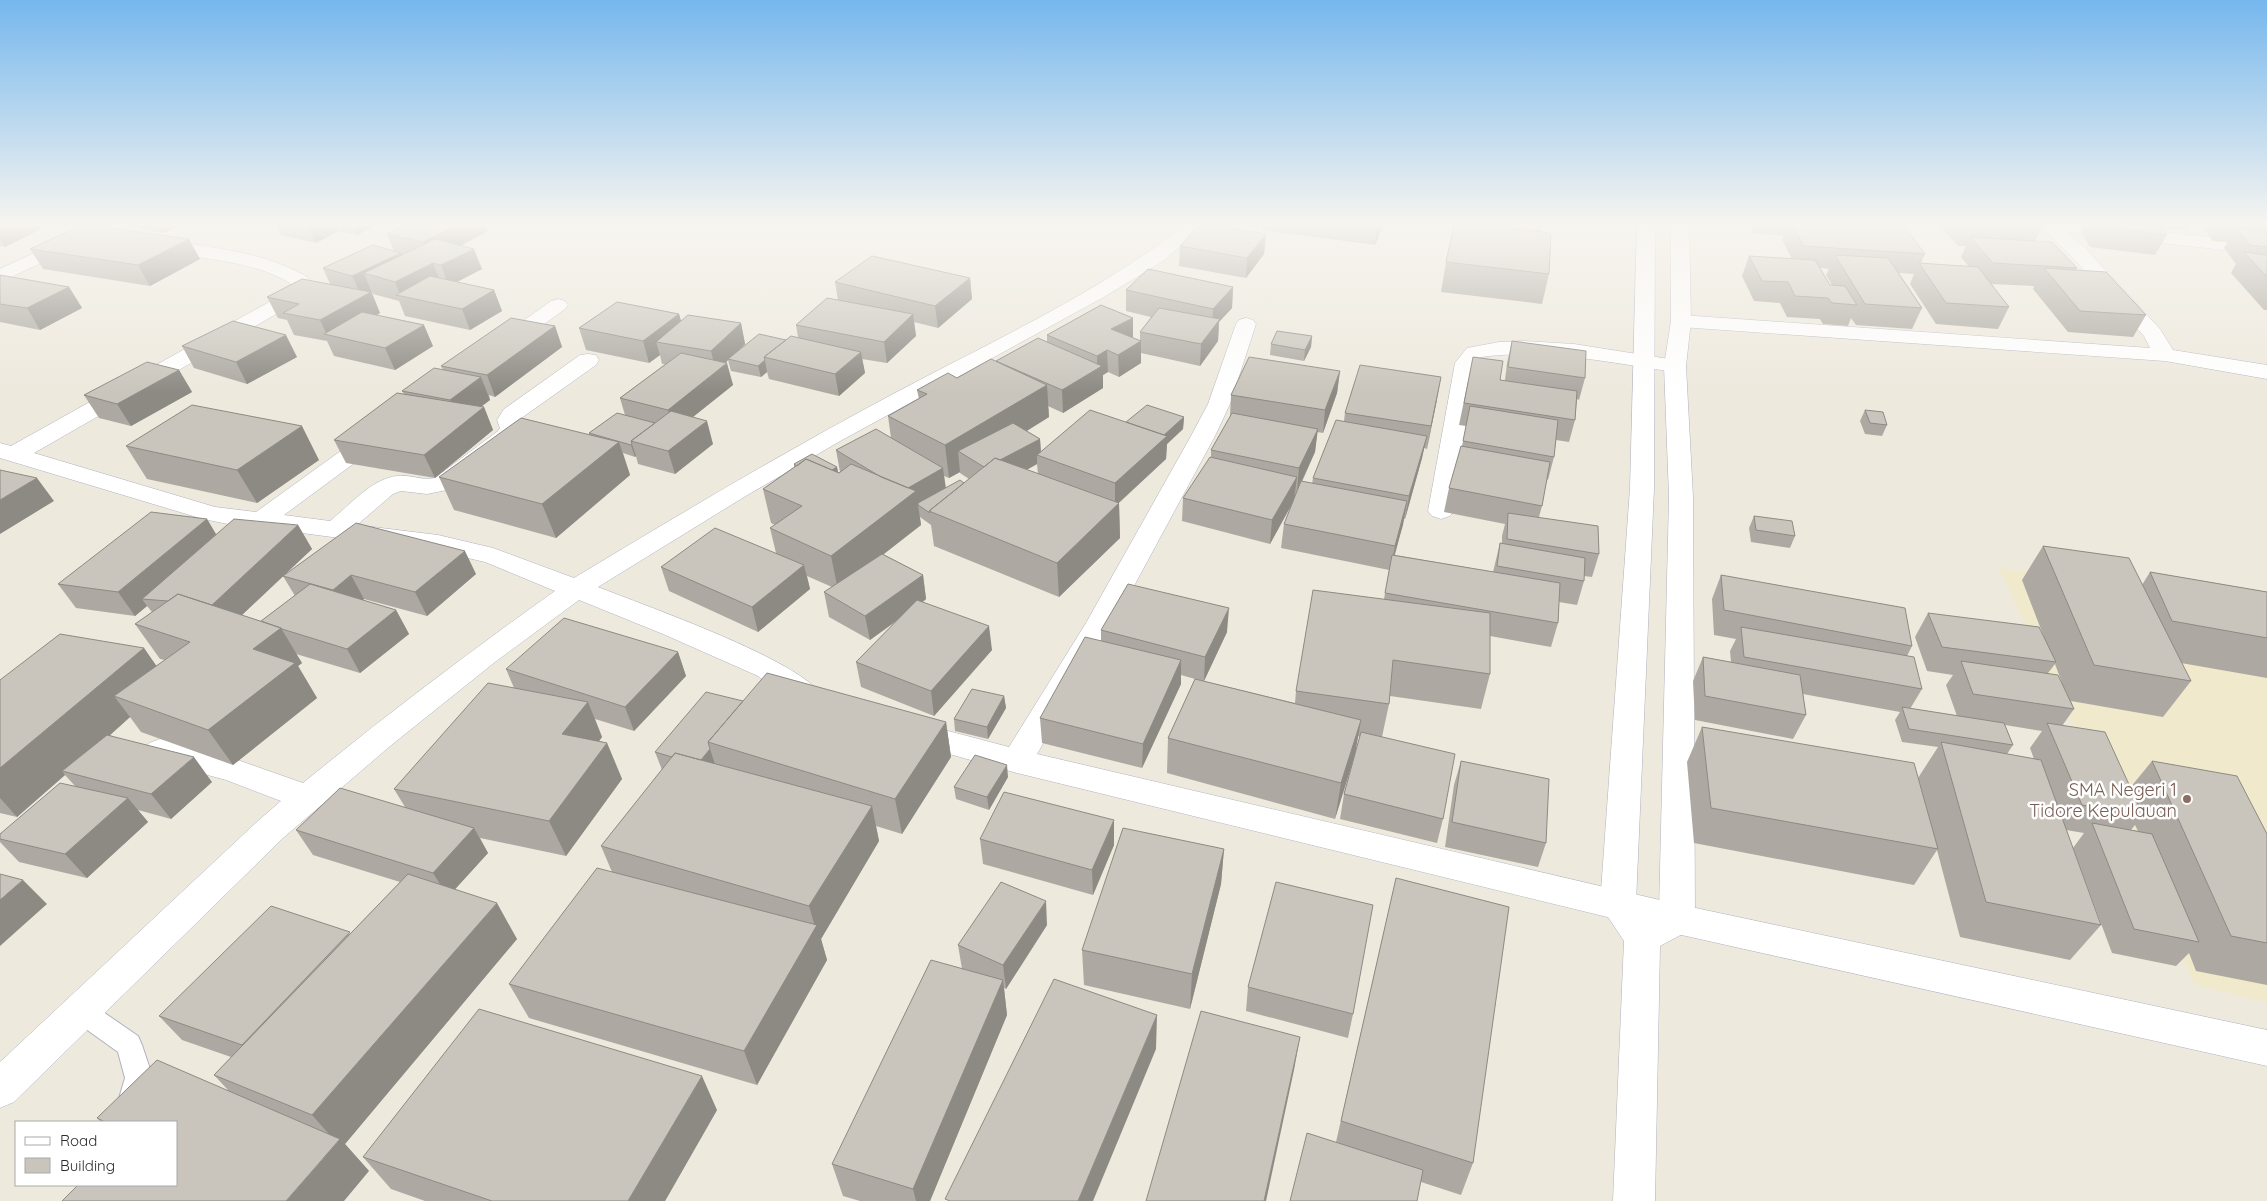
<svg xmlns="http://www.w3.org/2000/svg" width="2267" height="1201" viewBox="0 0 2267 1201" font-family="Quicksand,sans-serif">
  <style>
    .education { fill: #f0e9cb }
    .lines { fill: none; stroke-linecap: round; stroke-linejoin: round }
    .service-casing { stroke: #b1b1c0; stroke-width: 2 }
    .minor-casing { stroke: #b1b1c0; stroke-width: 1 }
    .tertiary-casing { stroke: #b1b1c0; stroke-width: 1 }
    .service { fill: #fff; fill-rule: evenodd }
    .minor { fill: #fff; fill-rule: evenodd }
    .tertiary { fill: #fff; fill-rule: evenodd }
    .wall { fill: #ada9a2; fill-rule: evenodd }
    .shaded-wall { fill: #8d8a84 }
    .building { fill: #c9c5bc; stroke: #8d8a84 }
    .education-dot { fill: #8d6e63; stroke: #fff; stroke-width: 2 }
    .labels { text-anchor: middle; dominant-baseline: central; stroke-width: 5; stroke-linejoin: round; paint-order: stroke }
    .education-label { font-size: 18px; fill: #785e54; stroke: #fff; text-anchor: end }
  </style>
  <rect width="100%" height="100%" fill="#eee9dd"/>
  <!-- education -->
  <path class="education" d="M1999,568L2267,612V1002L2195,985Z"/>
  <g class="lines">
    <defs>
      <path id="service" d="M81,999L90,1003L138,1036L142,1045L153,1078L140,1122H112L125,1078L118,1052L72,1019L68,1011L72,1003Z"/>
      <path id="minor" d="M95,225H118L115,229L0,282V269Z
        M1185,225H1205L1163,261L1104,297L842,440L744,497L598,587C643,605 801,660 822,696L818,704L807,707L796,704L758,676L663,634L579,600L495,662L389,747L283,838L14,1102L0,1108V1062L259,820L281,801L226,780L149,759L144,751L149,743L160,739L232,758L303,783C385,716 469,652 555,591L485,562L438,551L264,528L259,530L203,519L0,458V443L11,446L278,297L289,289L290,283C250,259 199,260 154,249L152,245L154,241L161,239C210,248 264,251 307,277L310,281C309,293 301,299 292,305L34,453L215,507L256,512L367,432L375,430L383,432L387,437L383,442L284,515L330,521C349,506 371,479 397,476C410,474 422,481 435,478L498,431L500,428L497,420L504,409L580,355L588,354L596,355L599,360L596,365L520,419L524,428L514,441L452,489L427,494L401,491L393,494L357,525L438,535L493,548L574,578C680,514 786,451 895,393C993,341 1098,293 1185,225Z
        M2039,225H2095L2267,243V255L2067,232L2085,248L2160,329L2173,350L2267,365V379L2165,361L1681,327L1674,325L1671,321L1674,317L1681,315L2150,348L2144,336L2071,256Z
        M558,299L565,301L568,305L565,309L512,347L505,349L498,347L495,343L498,339L551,301Z
        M1246,318L1253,320L1256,324L1230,404L1215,436L1114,623L1037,754L1677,904L2267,1030V1066L1677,934L1017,773L903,741L899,733L903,725L914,722L1009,747L1086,623L1191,436L1208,404L1236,324L1239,320Z
        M1524,341L1574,344L1675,360L1683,361L1686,366L1683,371L1675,372C1611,363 1546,348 1481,357L1477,363L1454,511L1450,516L1441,519L1432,516L1428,511L1455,363L1467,348L1499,342Z"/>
      <path id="tertiary" d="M1637,225H1655L1654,488L1636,902L1647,917L1659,911L1669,497L1664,366L1671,321V225H1689L1691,321L1686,366L1693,497L1695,919L1690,930L1660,946L1655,1201H1613L1624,941L1600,905L1630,488Z"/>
    </defs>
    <!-- service casing -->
    <use href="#service" class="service-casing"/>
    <!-- minor casing -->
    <use href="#minor" class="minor-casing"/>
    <!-- tertiary casing -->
    <use href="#tertiary" class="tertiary-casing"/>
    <!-- service -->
    <use href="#service" class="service"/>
    <!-- minor -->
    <use href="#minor" class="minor"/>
    <!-- tertiary -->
    <use href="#tertiary" class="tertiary"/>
  </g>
  <!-- wall -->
  <path class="wall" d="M0,225H39L41,229L5,247L0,246Z
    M127,225H181L163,233L127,226Z
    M276,225H377L357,235L339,231L316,243L281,235Z
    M1263,225H1383L1375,245L1263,230Z
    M1750,225H1867L1925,254L1921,263L1969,267L1961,257L1966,246H1958L1939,225H2037L2041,229L2035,241L2077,268L2076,270L2146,315L2133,337L2068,332L2033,289L2034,286L1991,284L2009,307L1998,329L1936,324L1910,284L1914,274L1899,273L1922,308L1912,329L1856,325L1851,318L1848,326L1823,324L1820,319L1787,317L1780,303L1754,301L1742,276L1749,256L1792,259L1782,240L1784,236L1754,233ZM1820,268L1829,269L1826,275L1832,285H1830Z
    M2085,225H2189L2185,230L2162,228L2167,235L2155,255L2090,247L2081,232Z
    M2201,225H2267V310H2264L2231,273L2236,264L2224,248L2227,242L2213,241Z
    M488,231L461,245L482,269L457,282L494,290L502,311L470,330L405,316L399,301L373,294L372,292H371L380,313L377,315L433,346L395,370L334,356L327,341L294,335L287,320L278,318L267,297L330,284L323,268L394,251L387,234Z
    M1540,232L1549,274L1542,304L1441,292L1446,262Z
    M1266,234L1264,254L1246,278L1179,266L1180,246Z
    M30,249L200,259L150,286L43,269Z
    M0,275L69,287L82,308L40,330L0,322Z
    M970,278L972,299L938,328L914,322L916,336L887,363L862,359L865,373L839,396L769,379L767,372L761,377L731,371L728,360L726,363L733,385L693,417L713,444L675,474L638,464L636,456L635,457L623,453L630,475L556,538L454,510L439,477L589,435V433L625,415L620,398L665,364H662L660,355L649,363L586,350L579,328L679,314L681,321L741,323L745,344L737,353L798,337L796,325L838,300L835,282Z
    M1233,287L1232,308L1219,322L1218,341L1200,366L1141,353V363L1119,377L1108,372L1103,375V388L1063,413L1048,406L1049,417L1027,431L1040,439L1041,451L1126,422L1184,417L1183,429L1167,444L1166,459L1119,503L1120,538L1059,597L934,546L931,525L920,517L921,525L883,554L923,575L926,599L923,602L992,650L934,716L861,687L856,662L898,620L870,640L829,617L824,592L832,587L807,576L810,589L758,632L669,591L661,567L776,553L770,528L775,525L771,523L763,489L794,467V464L837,467L838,472L839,473L840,472L836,450L891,438L888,416L919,399L917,390L957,378L997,362L996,361L1047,342V335L1133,318V338L1140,341V332L1151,317L1126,311V290ZM1037,464L1038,474L1027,470ZM960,472V473L969,479L964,483L946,488L944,476L949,478Z
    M555,326L562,347L495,397L489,395L490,400L481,407H484L493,430L435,478L346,463L334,440L404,394L402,391L443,370L441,366Z
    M1312,336L1311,347L1304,361L1270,355L1271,344Z
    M1512,341L1585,378L1579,400L1577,399L1575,420L1569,442L1556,440L1554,457L1548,480L1547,479L1542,506L1539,517L1599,554L1592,577L1584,576V581L1577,605L1559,602L1558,623L1551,647L1490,636V674L1481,709L1390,696L1389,704L1382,737L1443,819L1437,843L1340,819L1344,794L1360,737L1358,736L1335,819L1167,773L1168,738L1195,679L1181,675V684L1142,768L1042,743L1040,718L1101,641V630L1227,632L1204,681L1295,703L1296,691L1384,599L1389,570L1281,548L1284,524L1291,506L1270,544L1182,521L1183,498L1211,457V450L1230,417L1231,395L1340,371L1337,393L1323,433L1317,432L1315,452L1302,482L1312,484L1313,478L1344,421L1345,413L1437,399L1427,449L1424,448L1422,458L1405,519H1404L1395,555L1493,572L1500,543H1502V536L1505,524L1444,512L1449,488L1462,446L1466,426L1459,425L1473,357L1500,380H1505L1507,363Z
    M182,346L297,357L247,384L194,368Z
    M179,370L192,392L131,426L99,418L84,395Z
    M1865,410L1887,425L1882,436L1865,434L1860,421Z
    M126,446L319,460L257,503L147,479Z
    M1754,516L1795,536L1790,548L1751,542L1749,528Z
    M207,519L216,534L298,525L312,549L284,575L476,574L427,616L364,599L363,600L396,610L409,634L360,673L296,654L302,663L298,666L317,698L233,765L141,732L130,717L110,735L212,782L171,819L138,810L148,822L87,878L19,862L0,842V834L75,786L65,775L17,817L0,813V680L144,648L156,666L165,660L160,659L135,624L152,612L147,606L135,616L76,608L58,584ZM283,576L295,596L261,621L242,615Z
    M2043,546L2142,585L2150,572L2267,592V678L2181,663L2191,681L2163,717L2071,701L2074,709L2062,726L2130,788L2152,761L2267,834V985L2196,971L2189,953L2176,966L2112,953L2073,848L2084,833L2066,830L2101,925L2070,960L1960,937L1937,850L1914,885L1694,843L1687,762L1702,727L1924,801L1918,778L1938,747L1902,742L1895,720L1900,712L1803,694L1806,715L1793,739L1695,720L1693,681L1703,657L1731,662L1730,651L1736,639L1714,635L1712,599L1721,575L1912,646L1907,656L1922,689L1910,709L1957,716L1946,685L1953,675L1927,671L1915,637L1928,613L2047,645L2022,580ZM2055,664L2062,683L2048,673ZM2005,725L2042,731L2030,748L2034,759L2007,754L2013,745ZM2135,825L2138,831L2131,830Z
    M678,652L686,676L634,731L595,719L602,737L599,741L607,743L622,779L566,856L480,838L488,853L455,889L517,939L345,1144L369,1171L176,1122H101L97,1118L228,1090L214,1075L231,1057L182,1040L159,1016L351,933L400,882L313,855L296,830L405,807L394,789L514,688L506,669Z
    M1004,696L1006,708L988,739L955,731L954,719Z
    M743,701L946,722L951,757L902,834L876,826L879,841L821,939L827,960L757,1085L529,1018L509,984L612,872L601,846L662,770L655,752Z
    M1461,761L1546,843L1538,867L1445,847L1454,785Z
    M1008,777L989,810L956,799L954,787Z
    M980,839L1114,845L1093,895L983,864Z
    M1224,849L1221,884L1190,1009L1084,985L1082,950Z
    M1396,878L1473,1163L1461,1195L1421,1182L1336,1142Z
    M1047,925L1006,989L1004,988L1007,1015L930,1201H860L843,1196L832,1164L962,969L958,945Z
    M1248,987L1353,1014L1348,1038L1246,1011Z
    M717,1110L665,1201H425L391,1189L363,1157Z"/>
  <!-- shaded-wall -->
  <path class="shaded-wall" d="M0,225H39L41,229L5,247L0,238Z
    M158,225H181L163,233Z
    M307,225H337L339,231L316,243Z
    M353,225H377L357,235Z
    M456,225H486L488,231L431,262L423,242Z
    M1377,225H1383L1375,245Z
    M1266,234L1264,254L1246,278L1247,258Z
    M189,239L200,259L150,286L138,265Z
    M474,249L482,269L449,286L441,265Z
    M401,253L410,273H364L380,313L338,337L327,335L320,320L362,297L352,276Z
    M433,263L441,284L401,296L395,282Z
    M970,278L972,299L938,328L935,306Z
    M69,287L82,308L40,330L27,308Z
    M1233,287L1232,308L1219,322L1218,341L1200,366L1201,344L1212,330L1213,309Z
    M494,290L502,311L470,330L462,309Z
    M679,314L685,335L656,342L660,355L649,363L643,341Z
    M913,314L916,336L887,363L884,342Z
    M1133,318V339L1111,329Z
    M741,323L745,344L729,360L728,359V360L718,371L727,363L733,385L674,432L668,410L716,372L711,351Z
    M424,325L433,346L395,370L385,348Z
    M555,326L562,347L495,397L487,375Z
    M286,335L297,357L247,384L236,362Z
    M1312,336L1311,347L1304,361L1305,350Z
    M1141,341V363L1119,377L1118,355Z
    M1107,350L1108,372L1103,375V388L1063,413L1062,390L1097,369V356Z
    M861,352L865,373L839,396L835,374Z
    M765,360L767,372L761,377L758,366Z
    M179,370L192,392L131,426L117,404Z
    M1340,371L1337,393L1323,433L1325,410Z
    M481,377L490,400L459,423L450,400Z
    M1441,377L1437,399L1427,449L1431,426Z
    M1047,385L1049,417L976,462L958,451L960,472L949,478L945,445Z
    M484,407L493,430L435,478L424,455Z
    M1184,417L1183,429L1167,444L1166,459L1115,506V483L1161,438Z
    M707,421L713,444L675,474L668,451Z
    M302,426L319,460L257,503L237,470Z
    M1318,429L1315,452L1297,491L1299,468Z
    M1427,436L1422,458L1405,519L1409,496Z
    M1040,439L1041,456L1037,455V464L987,491L985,468Z
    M619,442L630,475L556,538L542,504Z
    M632,444L636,456L635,457L631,445Z
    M837,467L839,479L819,478Z
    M943,468L946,491L918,505L921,525L838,590L831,556L904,490Z
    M1297,477L1294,500L1270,544L1272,520Z
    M37,478L54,501L0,534V500Z
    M1407,501L1403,525L1390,570L1395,546Z
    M1119,503L1120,538L1059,597L1057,563Z
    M207,519L221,543L142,599L147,606L135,616L118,592Z
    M298,525L312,549L226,630L211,606Z
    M465,551L476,574L427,616L415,592Z
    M804,565L810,589L758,632L752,607Z
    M351,575L364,599L346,614L333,590Z
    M923,575L926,599L870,640L865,616Z
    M1229,608L1227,632L1204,681L1205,657Z
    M396,610L409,634L360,673L347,649Z
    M989,626L992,650L934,716L931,691Z
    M281,628L302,663L298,666L317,698L233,765L208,730L253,649Z
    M144,648L169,684L114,696L130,717L68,773L62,771L65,775L17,817L0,798V768Z
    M678,652L686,676L634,731L625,707Z
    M1181,660V684L1142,768L1143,744Z
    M1004,696L1006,708L988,739L987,727Z
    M588,702L602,737L578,770L562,734Z
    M1361,720L1355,755L1335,819L1341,783Z
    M946,722L951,757L902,834L895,799Z
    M607,743L622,779L566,856L549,821Z
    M710,749L718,773L698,764Z
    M194,757L212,782L171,819L151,794Z
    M1007,765L1008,777L989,810L987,797Z
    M128,798L148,822L87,878L65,854Z
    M872,806L879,841L821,939L827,960L757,1085L744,1051L815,927L809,906Z
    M1114,820V845L1093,895L1092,870Z
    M474,828L488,853L448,897L433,873Z
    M1224,849L1221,884L1190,1009L1192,974Z
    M23,880L47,904L0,946V900Z
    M1046,901L1047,925L1006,989L1003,965Z
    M497,903L517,939L345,1144L369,1171L344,1201H286L337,1143L312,1115Z
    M1003,980L1007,1015L930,1201H916L913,1189Z
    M1157,1015L1156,1049L1093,1201H1078Z
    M1300,1037L1294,1070L1266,1201H1264Z
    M702,1076L717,1110L665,1201H628Z"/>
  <!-- building -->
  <path class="building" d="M82,225H90L189,239L138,265L30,249Z
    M406,225H456L423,242L387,234Z
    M1198,225H1213L1266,234L1247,258L1180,246Z
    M1454,225H1474L1551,233L1549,274L1446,262Z
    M1474,225H1539L1540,232Z
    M1792,225H1867L1905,227L1925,254L1804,246Z
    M1966,225H2037L2041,229L1967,226Z
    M2099,225H2160L2167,235L2101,227Z
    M2236,228L2267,232V247L2250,245Z
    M1970,237L2052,242L2077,268L1993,263Z
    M435,239L474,249L441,265L433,263L395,282L364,273Z
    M373,245L401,253L352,276L323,268Z
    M2244,252L2267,255V277Z
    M1835,255L1888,258L1922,308L1865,304Z
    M872,256L970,278L935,306L835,282Z
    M1749,256L1815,260L1830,285L1845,286L1857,305L1832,303L1828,298L1795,296L1788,282L1762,281Z
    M1919,263L1978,267L2009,307L1946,303Z
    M2044,268L2106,272L2146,315L2080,311Z
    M1148,269L1233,287L1213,309L1126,290Z
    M0,275L69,287L27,308L0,304Z
    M430,276L494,290L462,309L396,295Z
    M302,279L371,292L320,320L283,313L299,304L267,297Z
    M827,298L913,314L884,342L796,325Z
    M617,302L679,314L643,341L579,328Z
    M1101,305L1133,318L1111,329L1141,341L1118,355L1107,350L1097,356L1047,335Z
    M1159,308L1220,319L1201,344L1140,332Z
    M362,312L424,325L385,348L324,334Z
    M688,315L741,323L711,351L656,342Z
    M511,318L555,326L487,375L441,366Z
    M233,321L286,335L236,362L182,346Z
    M1277,331L1312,336L1305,350L1271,344Z
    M759,334L786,340L764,357L765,360L758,366L728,359Z
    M791,336L861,352L835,374L764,357Z
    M1038,338L1102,366L1062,390L996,361Z
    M1512,341L1586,351L1585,378L1508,367Z
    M681,353L727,363L668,410L620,398Z
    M1249,357L1340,371L1325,410L1231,395Z
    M1473,357L1503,361L1500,380L1577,391L1575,420L1464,403Z
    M991,359L1047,385L945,445L888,416L927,394L917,390L948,373L957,378Z
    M147,362L179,370L117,404L84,395Z
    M1360,365L1441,377L1431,426L1345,413Z
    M434,368L481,377L450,400L402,391Z
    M397,393L484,407L424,455L334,440Z
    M192,405L302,426L237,470L126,446Z
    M1147,405L1184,417L1164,435L1126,422Z
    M1470,406L1558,420L1554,457L1463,441Z
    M1090,410L1167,436L1115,483L1037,455Z
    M1865,410L1883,412L1887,425L1870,423Z
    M671,411L707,421L668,451L631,441Z
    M617,413L655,423L631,441L632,444L631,445L589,433Z
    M1232,413L1318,429L1299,468L1211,450Z
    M521,418L619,442L542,504L439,477Z
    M1336,420L1427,436L1409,496L1313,478Z
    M1013,423L1040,439L1000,460L995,458L984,467L958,451Z
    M876,429L943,468L908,488L881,477L836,450Z
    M1461,446L1550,462L1542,506L1449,488Z
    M812,454L837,467L832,470L806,459L797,466L794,464Z
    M1210,457L1297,477L1272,520L1183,498Z
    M995,458L1119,503L1057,563L929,511Z
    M806,459L839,473L851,464L916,491L831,556L770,528L802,506L763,489Z
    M0,470L37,478L0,500Z
    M960,480L964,483L929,511L930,513L918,505V503Z
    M1301,481L1407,501L1395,546L1284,524Z
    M151,512L207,519L118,592L58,584Z
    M1508,513L1598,526L1599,554L1507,539Z
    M1754,516L1792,521L1795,536L1756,530Z
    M234,519L298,525L212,605L178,594L168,601L142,599Z
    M356,523L465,551L415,592L351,575L333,590L283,576Z
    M715,528L804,565L752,607L661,567Z
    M1500,543L1585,558L1584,581L1497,566Z
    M2043,546L2129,558L2191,681L2094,665Z
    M882,554L923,575L865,616L824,592Z
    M1392,555L1560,583L1558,623L1385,593Z
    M2150,572L2267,592V638L2172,621Z
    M1721,575L1905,608L1912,646L1724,610Z
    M310,584L396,610L347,649L282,629L281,628L261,621Z
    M1128,584L1229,608L1205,657L1101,630Z
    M1313,590L1490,613V674L1393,660L1389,704L1296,691Z
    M178,594L281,628L253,649L295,663L208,730L114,696L190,642L135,624Z
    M917,600L989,626L931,691L856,662Z
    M1928,613L2039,627L2056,662L1942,647Z
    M564,618L678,652L625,707L506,669Z
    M1741,627L1914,657L1922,689L1744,657Z
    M60,634L144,648L0,768V680Z
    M1085,637L1181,660L1143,744L1040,718Z
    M1703,657L1800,675L1806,715L1705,696Z
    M1961,661L2058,675L2074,709L1973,694Z
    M767,673L946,722L895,799L708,742Z
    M1195,679L1361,720L1341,783L1168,738Z
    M488,683L588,702L562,734L607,743L549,821L394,789Z
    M972,689L1004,696L987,727L954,719Z
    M706,692L743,701L708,742L710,749L701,760L675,753L672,757L655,752Z
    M1902,707L2004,723L2013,745L1909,729Z
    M2047,723L2105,732L2143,815L2082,805Z
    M1702,727L1914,763L1938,849L1711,808Z
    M1361,732L1455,754L1443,819L1344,794Z
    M107,735L194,757L151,794L62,771Z
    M1941,742L2041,760L2101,925L1986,902Z
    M675,753L872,806L809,906L601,846Z
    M975,755L1007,765L987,797L954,787Z
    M1461,761L1549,779L1546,843L1452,822Z
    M2152,761L2237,776L2267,834V943L2231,936Z
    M60,783L128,798L65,854L0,839V834Z
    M340,788L474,828L433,873L296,830Z
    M1004,792L1114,820L1092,870L980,839Z
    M2092,823L2152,834L2199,942L2134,929Z
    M1123,828L1224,849L1192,974L1082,950Z
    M597,868L817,925L744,1051L509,984Z
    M0,874L23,880L0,900Z
    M408,874L497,903L312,1115L214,1075Z
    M1396,878L1509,907L1473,1163L1341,1121Z
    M1001,882L1046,901L1003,965L958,945Z
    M1276,882L1373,905L1353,1014L1248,987Z
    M271,906L350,932L242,1045L159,1016Z
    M931,960L1003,980L913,1189L832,1164Z
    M1054,979L1157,1015L1078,1201H950L945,1199Z
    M479,1009L702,1076L628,1201H492L363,1157Z
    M1201,1011L1300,1037L1264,1201H1146Z
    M157,1060L340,1139L286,1201H62L78,1185H176V1122H105L97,1118Z
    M1307,1133L1423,1170L1417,1201H1290Z"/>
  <!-- sky -->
  <linearGradient id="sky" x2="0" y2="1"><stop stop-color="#76b7ed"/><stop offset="0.57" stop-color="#f7f5f0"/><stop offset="1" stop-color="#f7f5f0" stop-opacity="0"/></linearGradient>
  <rect width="2267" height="393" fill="url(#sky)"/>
  <!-- markers -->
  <circle class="education-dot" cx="2187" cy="799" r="5"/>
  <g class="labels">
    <!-- education labels -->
    <g class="education-label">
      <text x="2177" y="789">SMA Negeri 1<tspan x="2177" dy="21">Tidore Kepulauan</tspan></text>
    </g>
  </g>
  <!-- legend -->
  <rect x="15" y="1121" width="162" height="65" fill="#ffffff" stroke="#aaaaaa"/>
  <rect x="25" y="1137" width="25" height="8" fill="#ffffff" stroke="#aaaaaa"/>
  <text x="60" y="1146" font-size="15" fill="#2b2b2b">Road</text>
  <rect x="25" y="1158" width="25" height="15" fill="#c9c5bc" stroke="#aaaaaa"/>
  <text x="60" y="1171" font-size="15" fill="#2b2b2b">Building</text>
</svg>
